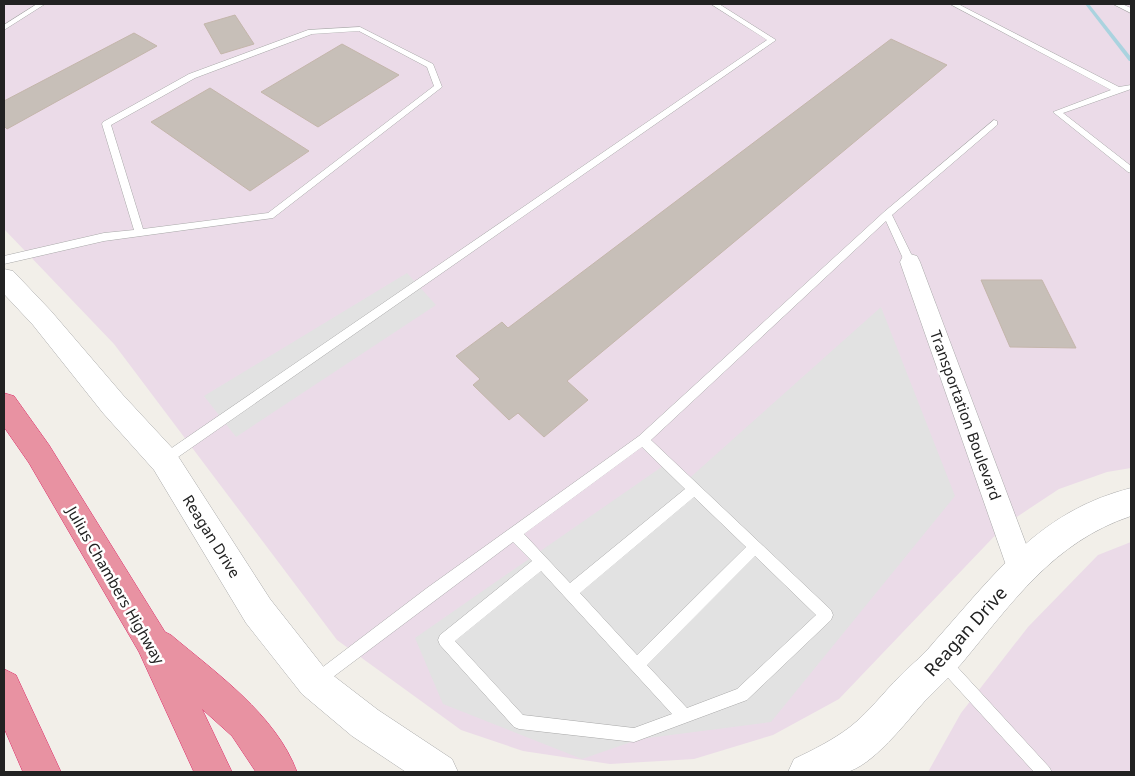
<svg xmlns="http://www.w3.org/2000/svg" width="1135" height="776" viewBox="0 0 1135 776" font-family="'Noto Sans',sans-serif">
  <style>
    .industrial { fill: #ebdbe8 }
    .parking { fill: #e2e2e2 }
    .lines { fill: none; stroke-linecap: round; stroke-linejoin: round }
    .stream { fill: #aad3df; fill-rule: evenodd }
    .building { fill: #c7bfb8; stroke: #c4b6ab }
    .service-casing { stroke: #a9a9a9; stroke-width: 1 }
    .minor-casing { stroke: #a9a9a9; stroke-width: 1 }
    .tertiary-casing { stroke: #a9a9a9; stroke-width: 1 }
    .motorway-casing { stroke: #dc2a67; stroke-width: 1 }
    .service { fill: #fff; fill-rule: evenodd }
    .minor { fill: #fff; fill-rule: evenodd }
    .tertiary { fill: #fff; fill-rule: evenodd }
    .motorway { fill: #e892a2; fill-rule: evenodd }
    .labels { text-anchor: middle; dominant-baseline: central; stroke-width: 5; stroke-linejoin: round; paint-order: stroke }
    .street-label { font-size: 15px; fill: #222; stroke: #fff }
    .near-street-label { font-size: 18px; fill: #222; stroke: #fff }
  </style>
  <rect width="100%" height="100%" fill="#f2efe9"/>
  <!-- industrial -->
  <path class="industrial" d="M4,4H1131V468L1107,472L1059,489L1006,524L839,699L773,735L694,759L610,764L523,751L461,730L337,640L114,344L4,229Z
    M1131,542V772H928L961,713L1028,627L1098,555Z"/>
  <!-- parking -->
  <path class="parking" d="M407,273L436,305L236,437L204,396Z
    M881,307L955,496L771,722L640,739L582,759L443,704L415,638L663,466L684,483Z"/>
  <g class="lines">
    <!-- stream -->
    <path class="stream" d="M1085,4H1089L1131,57V61H1129Z"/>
  </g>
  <!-- building -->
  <path class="building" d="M235,15L254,44L221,54L204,24Z
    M134,33L157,46L7,129L4,126V101Z
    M891,39L947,65L567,381L588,400L544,437L518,413L509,420L473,385L480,379L456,356L502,322L508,328Z
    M342,44L399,75L318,127L261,92Z
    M210,88L309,151L250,191L151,122Z
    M981,280H1042L1076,348L1010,347Z"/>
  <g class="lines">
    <defs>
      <path id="service" d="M37,4H45L4,30V25Z
        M711,4H719L776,40L168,464L164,466L160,464L158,460L160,456L767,40Z
        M950,4H958L1119,87L1131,85V89L1063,113L1131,166V173L1128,172L1053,112L1111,90Z
        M1113,4H1122L1131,8V13Z
        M360,27L433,64L442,87L273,218L104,241L4,264V256L104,233L134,230L102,124L103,122L189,74L308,30ZM359,31L427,67L434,86L268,213L143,229L111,125L195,78L312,34Z
        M994,120L997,121V125L892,215L915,262L914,265H906L886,221L651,440L831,610L833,615L831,620L747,700L634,742L519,729L514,727L440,645L438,640L440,635L532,561L513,542L321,686L316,688L311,686L309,681L311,676L427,588L639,436L884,212ZM642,447L685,489L570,583L524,534ZM694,497L746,547L637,655L580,593ZM755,556L816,615L737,689L687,708L647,665ZM541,571L672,714L634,728L523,715L455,641Z
        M944,656L949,658L1049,767L1052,772H1034L939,668L937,663L939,658Z"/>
      <path id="minor" d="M910,254L917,256L920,262L1035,568L1031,578L1021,582L1011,578L1007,568L900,262L903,256Z"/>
      <path id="tertiary" d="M4,269L13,271L51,311L123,395L174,450L270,599L326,670L378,710L452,759L458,772H406L352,736L302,694L246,623L154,470L103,413L33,325L4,294Z
        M1131,488V516C1053,542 1012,603 962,663C950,677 936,689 924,702C907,721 872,767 846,772C828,776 806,772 788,772L794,759C813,750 833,740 850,727C869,712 883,693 900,676C912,664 925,654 935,641C995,574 1039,511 1131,488Z"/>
      <path id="motorway" d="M4,393L14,396L49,445L165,632L171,635C216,673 276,715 297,772H256L232,736L202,709L232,772H194L139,652L29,463L4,427Z
        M4,669L16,675L61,772H23L4,728Z"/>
    </defs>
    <!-- service casing -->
    <use href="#service" class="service-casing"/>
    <!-- minor casing -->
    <use href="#minor" class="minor-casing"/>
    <!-- tertiary casing -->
    <use href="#tertiary" class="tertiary-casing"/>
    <!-- motorway casing -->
    <use href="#motorway" class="motorway-casing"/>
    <!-- service -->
    <use href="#service" class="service"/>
    <!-- minor -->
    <use href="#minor" class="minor"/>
    <!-- tertiary -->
    <use href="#tertiary" class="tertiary"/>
    <!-- motorway -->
    <use href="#motorway" class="motorway"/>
  </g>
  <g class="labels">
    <!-- street labels -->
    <g class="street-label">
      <text transform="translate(966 415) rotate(70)">Transportation Boulevard</text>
      <text transform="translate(212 536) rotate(58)">Reagan Drive</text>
      <text transform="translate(116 585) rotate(60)">Julius Chambers Highway</text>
    </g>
    <!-- near-street labels -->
    <g class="near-street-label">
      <text transform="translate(965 631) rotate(-48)">Reagan Drive</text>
    </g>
  </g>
  <!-- border -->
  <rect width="1135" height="776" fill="none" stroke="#222222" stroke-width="10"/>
</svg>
